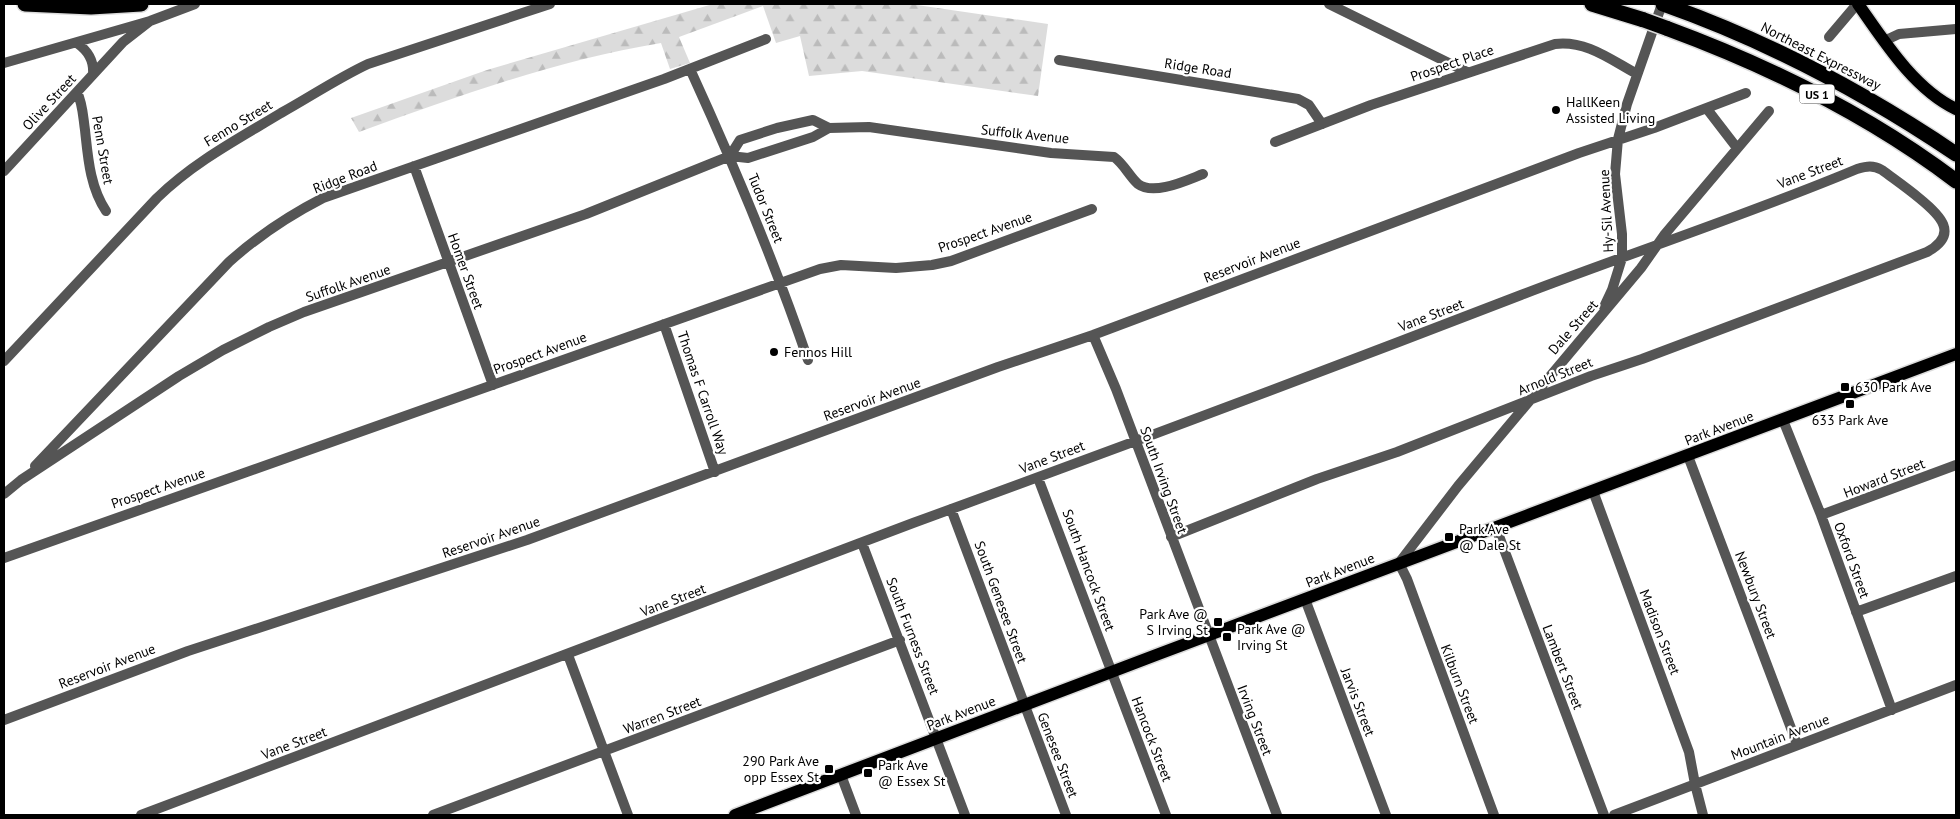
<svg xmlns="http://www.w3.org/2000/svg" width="1960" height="819" viewBox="0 0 1960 819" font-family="'PT Sans',sans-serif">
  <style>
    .forest { fill: url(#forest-firs) }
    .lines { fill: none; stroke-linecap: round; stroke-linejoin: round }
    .major-casing { stroke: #dbdbdb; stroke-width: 15 }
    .highway-casing { stroke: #dbdbdb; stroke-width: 18 }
    .minor { stroke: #555; stroke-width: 10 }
    .major { stroke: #000; stroke-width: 12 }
    .highway { stroke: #000; stroke-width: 15 }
    .highway-bridge-casing { stroke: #dbdbdb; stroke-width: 18; stroke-linecap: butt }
    .highway-bridge { stroke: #000; stroke-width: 15 }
    .poi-dot { fill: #000; stroke: #fff; stroke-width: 2 }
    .labels { text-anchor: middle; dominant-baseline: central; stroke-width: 4.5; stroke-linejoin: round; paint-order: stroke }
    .shield { fill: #fff; stroke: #4c4c4c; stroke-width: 1 }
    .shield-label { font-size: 12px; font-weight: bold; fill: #000 }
    .street-label { font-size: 14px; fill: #000; stroke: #fff }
    .poi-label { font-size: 14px; fill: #000; stroke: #fff; text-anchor: start }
  </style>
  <defs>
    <pattern id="forest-firs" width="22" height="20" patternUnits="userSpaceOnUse" patternTransform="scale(1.25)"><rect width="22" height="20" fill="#dcdcdc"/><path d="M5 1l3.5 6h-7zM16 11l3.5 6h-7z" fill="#bbb"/></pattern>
  </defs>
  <rect width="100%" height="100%" fill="#fff"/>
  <!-- forest -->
  <path class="forest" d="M713,4H910L1048,24L1038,96L862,71L809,76L800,36L776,43L763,6L679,37L690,63L670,69L661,43C557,60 458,96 359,132L351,118L487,70Z"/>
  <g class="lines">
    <defs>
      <path id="major" d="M1858,4C1884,41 1914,89 1956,109
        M735,815L1156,655L1956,354"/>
      <path id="highway" d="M25,4L91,7L141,4
        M1592,4L1644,20
        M1663,4C1768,41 1864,92 1956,154
        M1666,28C1769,66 1869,115 1956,181"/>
    </defs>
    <!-- major casing -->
    <use href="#major" class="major-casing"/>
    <!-- highway casing -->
    <use href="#highway" class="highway-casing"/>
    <!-- minor -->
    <path class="minor" d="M1329,4L1467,72
      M1829,37L1857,4
      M1884,41L1899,34L1956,29
      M77,43C88,51 94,60 93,74
      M1059,60L1298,99L1309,105L1322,124
      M4,63L150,21L195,4
      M690,69C734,165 774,261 808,360
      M77,92C83,104 83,117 85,130C88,158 90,187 106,211
      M1707,109L1737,148
      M1275,142L1371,105L1555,44C1586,40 1611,60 1637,74
      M730,156L740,140L777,128L813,120L829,128L869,127L1051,153L1114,157C1124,164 1129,176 1138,184C1154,196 1187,180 1203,174
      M414,166L493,385
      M4,171L123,42L150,21
      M1604,307L1612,290L1622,258V234L1615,174L1618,139L1627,104L1662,4
      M664,324L715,472
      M1093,335L1116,389L1277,815
      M4,361L157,198C194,162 238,139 281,113C310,97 338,78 368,64L550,4
      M1783,420L1821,515L1892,710
      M1688,456L1797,744
      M35,466L229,262C258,236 288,216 323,198L664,79L766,39
      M1038,478L1166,815
      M1593,491L1689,752L1695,784L1703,815
      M4,494L21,480L179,376L223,350L269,327L304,312L586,214L730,156L748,158L813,137L829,128
      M951,509L1066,815
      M1821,515L1956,465
      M1496,528L1604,815
      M862,543L965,815
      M4,558L820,269L841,265L896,268L932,265L951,261L1092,209
      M1305,599L1386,815
      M1856,612L1956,576
      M568,655L628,815
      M4,720L188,651L527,540L998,367L1093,335L1579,153L1654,128L1746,93
      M841,775L856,815
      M141,815L913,523C1116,449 1319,373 1521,295C1633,252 1747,215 1857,169C1867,166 1873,165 1882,170C1894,179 1907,188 1919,198C1940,215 1960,234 1927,252L1642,359L1591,376L1397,452L1317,479L1171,537
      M433,815L900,640
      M1494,815L1407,579L1399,563L1458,486L1641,268L1665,234L1769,111
      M1614,815L1956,685"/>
    <!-- major -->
    <use href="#major" class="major"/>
    <!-- highway -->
    <use href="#highway" class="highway"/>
    <defs>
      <path id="highway-bridge" d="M1644,20L1666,28"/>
    </defs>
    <!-- highway-bridge casing -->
    <use href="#highway-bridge" class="highway-bridge-casing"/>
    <!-- highway-bridge -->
    <use href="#highway-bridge" class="highway-bridge"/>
  </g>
  <!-- markers -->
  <g class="poi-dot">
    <circle cx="1556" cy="110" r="5"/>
    <circle cx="774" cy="352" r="5"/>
    <rect x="1840" y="382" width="10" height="10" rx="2.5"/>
    <rect x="1845" y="399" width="10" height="10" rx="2.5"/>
    <rect x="1444" y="532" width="10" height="10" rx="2.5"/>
    <rect x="1213" y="617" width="10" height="10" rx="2.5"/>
    <rect x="1222" y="632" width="10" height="10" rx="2.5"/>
    <rect x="824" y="764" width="10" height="10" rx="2.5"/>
    <rect x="863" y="768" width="10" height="10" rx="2.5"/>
  </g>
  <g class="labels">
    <!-- shield labels -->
    <rect class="shield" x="1799.5" y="84.5" width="35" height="19" rx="4"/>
    <g class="shield-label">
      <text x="1817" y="94">US 1</text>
    </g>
    <!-- street labels -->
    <g class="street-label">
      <text transform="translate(1821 56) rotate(27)">Northeast Expressway</text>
      <text transform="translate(1452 63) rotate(-19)">Prospect Place</text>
      <text transform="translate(1198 68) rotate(9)">Ridge Road</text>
      <text transform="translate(49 102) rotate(-47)">Olive Street</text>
      <text transform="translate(238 123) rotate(-31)">Fenno Street</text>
      <text transform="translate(1025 134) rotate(6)">Suffolk Avenue</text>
      <text transform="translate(103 150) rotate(80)">Penn Street</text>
      <text transform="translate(1810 172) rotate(-21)">Vane Street</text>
      <text transform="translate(345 177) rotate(-21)">Ridge Road</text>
      <text transform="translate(766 208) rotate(68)">Tudor Street</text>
      <text transform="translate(1606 211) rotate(-93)">Hy-Sil Avenue</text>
      <text transform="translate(985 232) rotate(-19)">Prospect Avenue</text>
      <text transform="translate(1252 260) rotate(-21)">Reservoir Avenue</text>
      <text transform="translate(466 271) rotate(70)">Homer Street</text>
      <text transform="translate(348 283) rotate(-19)">Suffolk Avenue</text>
      <text transform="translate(1431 315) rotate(-21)">Vane Street</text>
      <text transform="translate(1573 327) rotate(-49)">Dale Street</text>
      <text transform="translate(540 353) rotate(-20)">Prospect Avenue</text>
      <text transform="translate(1555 376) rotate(-22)">Arnold Street</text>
      <text transform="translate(703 393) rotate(71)">Thomas F Carroll Way</text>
      <text transform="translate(872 399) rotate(-20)">Reservoir Avenue</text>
      <text transform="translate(1719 428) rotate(-21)">Park Avenue</text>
      <text transform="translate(1052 457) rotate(-21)">Vane Street</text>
      <text transform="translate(1884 478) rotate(-21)">Howard Street</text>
      <text transform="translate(1164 480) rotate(70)">South Irving Street</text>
      <text transform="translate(158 488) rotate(-19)">Prospect Avenue</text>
      <text transform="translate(491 537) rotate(-19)">Reservoir Avenue</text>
      <text transform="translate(1852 560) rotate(70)">Oxford Street</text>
      <text transform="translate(1089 570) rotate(70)">South Hancock Street</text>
      <text transform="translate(1340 570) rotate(-21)">Park Avenue</text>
      <text transform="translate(1756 595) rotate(69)">Newbury Street</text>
      <text transform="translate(673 600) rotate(-21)">Vane Street</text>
      <text transform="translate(1001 602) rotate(70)">South Genesee Street</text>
      <text transform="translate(1660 632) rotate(69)">Madison Street</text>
      <text transform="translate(913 636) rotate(69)">South Furness Street</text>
      <text transform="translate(107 666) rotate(-21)">Reservoir Avenue</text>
      <text transform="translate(1563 667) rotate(69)">Lambert Street</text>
      <text transform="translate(1460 684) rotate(69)">Kilburn Street</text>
      <text transform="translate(1358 702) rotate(69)">Jarvis Street</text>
      <text transform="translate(961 713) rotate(-21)">Park Avenue</text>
      <text transform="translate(662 715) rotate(-21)">Warren Street</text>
      <text transform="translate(1255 720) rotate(69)">Irving Street</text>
      <text transform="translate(1780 737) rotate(-21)">Mountain Avenue</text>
      <text transform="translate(1152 739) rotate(69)">Hancock Street</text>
      <text transform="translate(294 743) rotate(-21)">Vane Street</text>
      <text transform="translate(1058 755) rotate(69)">Genesee Street</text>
    </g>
    <!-- poi labels -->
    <g class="poi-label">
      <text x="1566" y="102">HallKeen<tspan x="1566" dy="16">Assisted Living</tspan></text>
      <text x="784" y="352">Fennos Hill</text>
      <text x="1855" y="387">630 Park Ave</text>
      <text x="1850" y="420" text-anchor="middle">633 Park Ave</text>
      <text x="1459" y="529">Park Ave<tspan x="1459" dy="16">@ Dale St</tspan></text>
      <text x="1208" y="614" text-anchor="end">Park Ave @<tspan x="1208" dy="16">S Irving St</tspan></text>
      <text x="1237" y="629">Park Ave @<tspan x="1237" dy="16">Irving St</tspan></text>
      <text x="819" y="761" text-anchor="end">290 Park Ave<tspan x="819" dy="16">opp Essex St</tspan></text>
      <text x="878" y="765">Park Ave<tspan x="878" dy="16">@ Essex St</tspan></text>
    </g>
  </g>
  <!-- border -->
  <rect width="1960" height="819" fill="none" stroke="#000000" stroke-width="10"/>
</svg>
